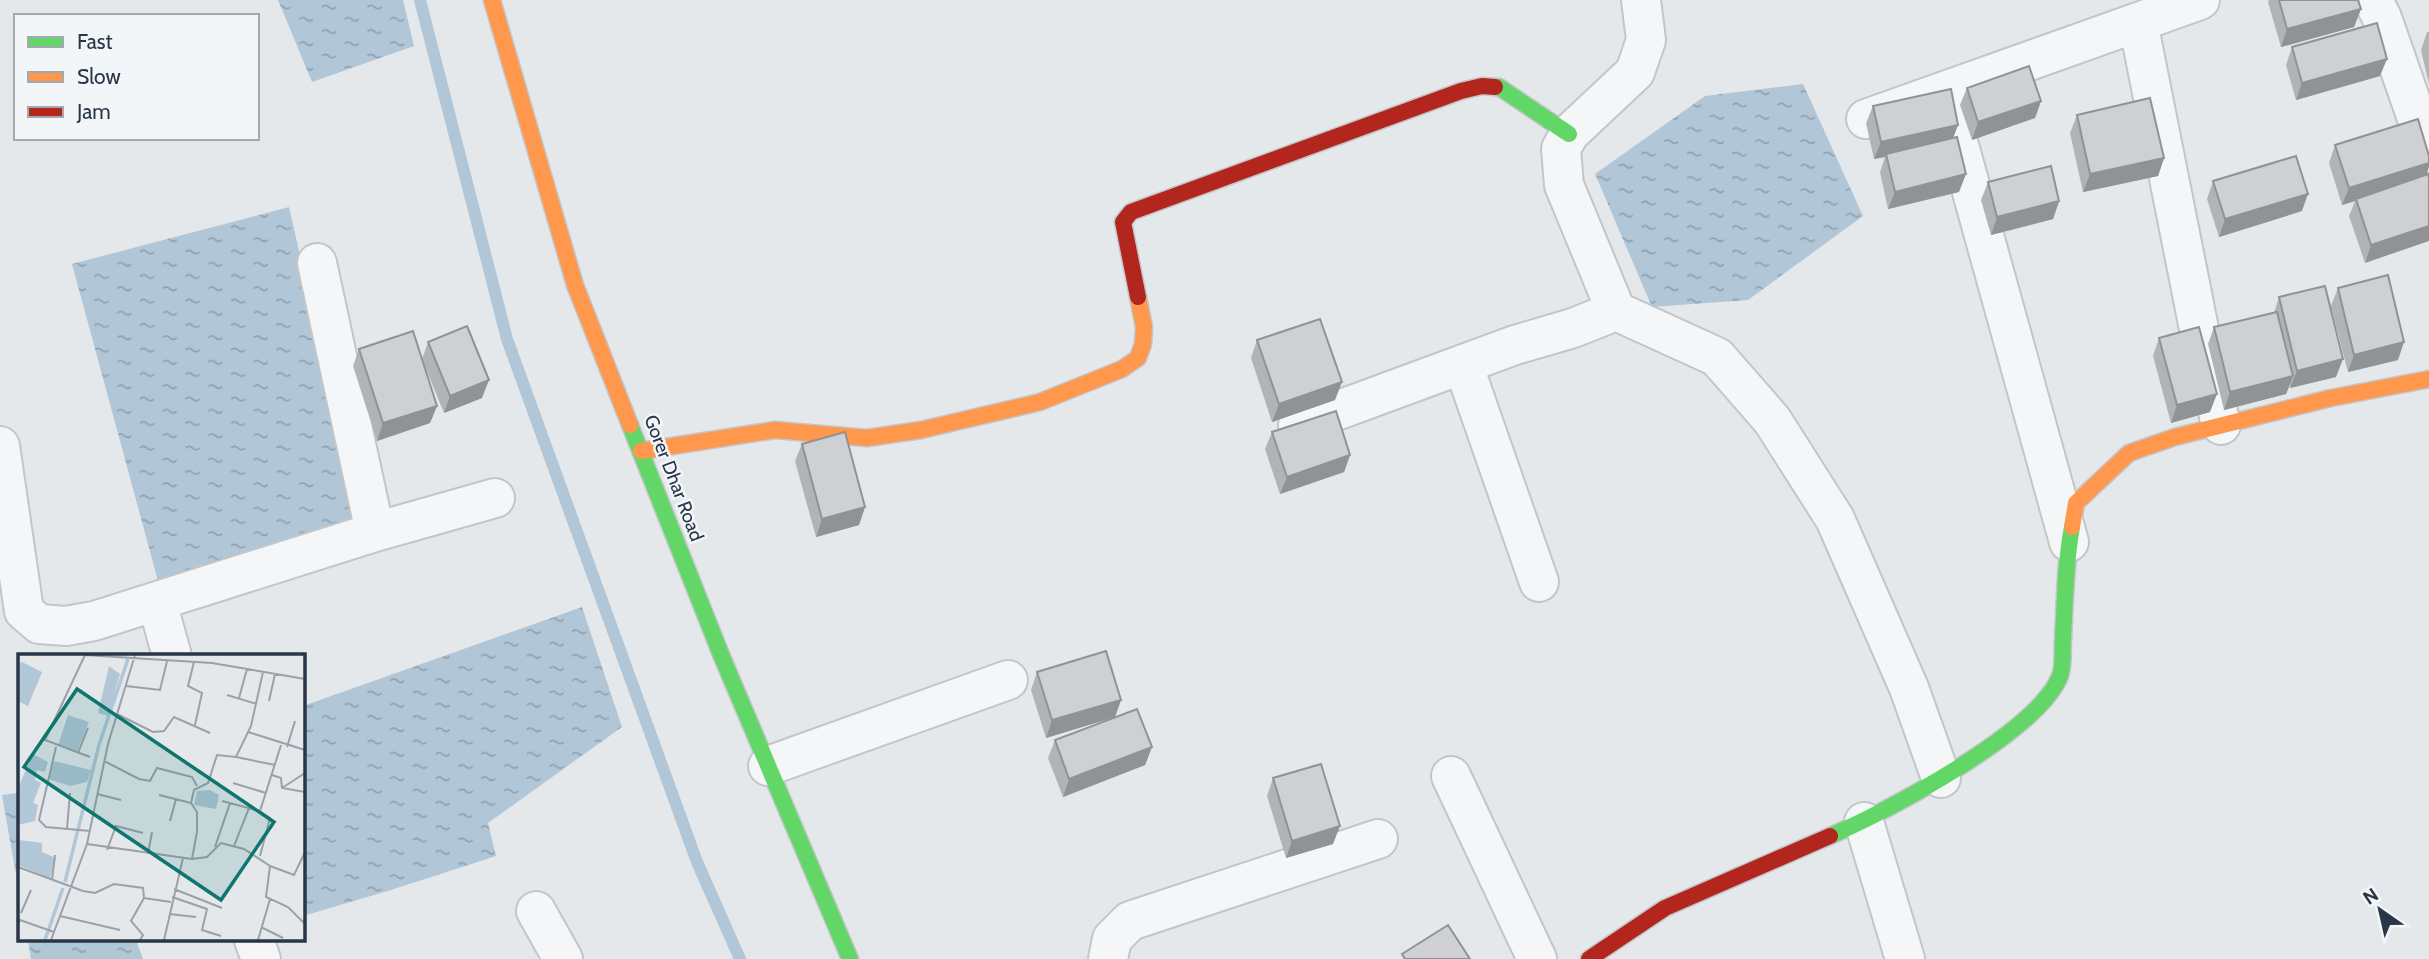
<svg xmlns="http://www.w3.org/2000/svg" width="2429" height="959" viewBox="0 0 2429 959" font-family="Cabin,sans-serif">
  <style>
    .water { fill: url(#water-ripples) }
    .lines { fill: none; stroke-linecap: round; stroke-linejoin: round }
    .stream { stroke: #b1c6d7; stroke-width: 12 }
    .street-casing { stroke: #c3c6c9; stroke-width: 42 }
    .fast-casing { stroke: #c3c6c9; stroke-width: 19 }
    .slow-casing { stroke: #c3c6c9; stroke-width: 19 }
    .jam-casing { stroke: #c3c6c9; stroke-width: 19 }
    .street { stroke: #f5f6f7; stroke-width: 38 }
    .fast { stroke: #63d668; stroke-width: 16 }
    .slow { stroke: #ff974d; stroke-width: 16 }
    .jam { stroke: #b3261e; stroke-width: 16 }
    .wall { fill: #b1b3b5 }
    .shaded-wall { fill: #909294 }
    .building { fill: #ced0d3; stroke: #909294; stroke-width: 2 }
    .labels { text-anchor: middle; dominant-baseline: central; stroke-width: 5; stroke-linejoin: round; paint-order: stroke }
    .street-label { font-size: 19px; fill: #293647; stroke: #f3f6f9 }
    .inset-river { fill: none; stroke: #b1c6d7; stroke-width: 3.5 }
    .inset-road { fill: none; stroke: #9aa1a9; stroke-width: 2 }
    .view { fill: #0f766e; fill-opacity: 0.15; stroke: #0f766e; stroke-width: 3.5 }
    .inset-edge { fill: none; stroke: #293647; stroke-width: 3.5 }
  </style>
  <defs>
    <pattern id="water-ripples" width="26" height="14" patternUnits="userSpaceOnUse" patternTransform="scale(1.75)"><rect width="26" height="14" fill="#b1c6d7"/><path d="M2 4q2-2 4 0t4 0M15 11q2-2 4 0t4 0" fill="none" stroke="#90a2b0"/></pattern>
  </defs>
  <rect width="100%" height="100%" fill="#e5e8eb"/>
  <!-- water -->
  <path class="water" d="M278,0H403L414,46L312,82Z
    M1803,84L1863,216L1748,300L1652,307L1595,174L1705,96Z
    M289,207L361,524L158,581L72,264Z
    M582,607L622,727L488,823L496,856L391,890L303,916V706Z
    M19,793V892L2,795Z
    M28,940H136L143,959H31Z"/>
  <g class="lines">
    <!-- stream -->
    <path class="stream" d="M420,0L507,339L697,862L740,959"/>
    <defs>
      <path id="street" d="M1641,0L1646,40L1635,72L1569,134L1561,149L1564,185L1616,311L1717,357L1772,420L1835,519L1909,688L1941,778
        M2373,0L2382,18L2429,153
        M2138,22L2199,329L2221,425
        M1944,91L2069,542
        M1866,119L2200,0
        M317,263L375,532
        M1463,364L1539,582
        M1298,425L1515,345L1573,328L1616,311
        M0,446L24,611L39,624L66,626L94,621L375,532L495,498
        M157,602L172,656
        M768,766L1008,680
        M1451,776L1537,959
        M1864,822L1905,959
        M536,911L563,959
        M254,940L261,959
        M1108,959L1112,939L1130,921L1378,839"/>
      <path id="fast" d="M1495,87H1499L1569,134
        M630,425L722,657L850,959
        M1830,836C1886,812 2038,732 2060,676C2064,666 2062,650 2063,639C2065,602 2065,564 2072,527"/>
      <path id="slow" d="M492,0L575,285L630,425
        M641,451L775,430L867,438L921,430L1040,402L1122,369L1138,358L1143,344L1144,327L1138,297
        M2072,527L2076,503L2129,453L2175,437L2331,398L2429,379"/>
      <path id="jam" d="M1138,297L1123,222L1131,212L1461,91L1482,86L1495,87
        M1589,959L1665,908L1830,836"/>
    </defs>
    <!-- street casing -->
    <use href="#street" class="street-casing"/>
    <!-- fast casing -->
    <use href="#fast" class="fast-casing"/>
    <!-- slow casing -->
    <use href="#slow" class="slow-casing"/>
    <!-- jam casing -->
    <use href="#jam" class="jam-casing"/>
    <!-- street -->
    <use href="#street" class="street"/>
    <!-- fast -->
    <use href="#fast" class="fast"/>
    <!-- slow -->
    <use href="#slow" class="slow"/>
    <!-- jam -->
    <use href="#jam" class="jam"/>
  </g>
  <!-- wall -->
  <path class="wall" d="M2269,0H2358L2361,9L2354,27L2281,47L2268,2Z
    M2427,32H2429V84L2421,50Z
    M2292,47L2380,76L2296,100L2286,65Z
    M1967,88L2041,101L2035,118L1972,140L1960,105Z
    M1873,106L1958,125L1953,138L1959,192L1888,209L1880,172L1885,157L1874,159L1866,123Z
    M2077,115L2164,158L2158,176L2083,192L2070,133Z
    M2418,119L2365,263L2349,216L2355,201L2342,205L2329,163L2335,145Z
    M2213,181L2302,211L2219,237L2207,199Z
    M1988,182L2059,201L2053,219L1991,235L1981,200Z
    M2338,288L2398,360L2348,372L2331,306Z
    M2279,297L2336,377L2290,388V385L2286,394L2224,410L2208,344L2214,327L2274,313Z
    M2159,338L2210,412L2171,423L2153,356Z
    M1257,340L1335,400L1272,422L1251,358Z
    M428,342L482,398L444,413L422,359Z
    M359,349L437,406L430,423L377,441L353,366Z
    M1272,432L1350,455L1344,472L1280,494L1265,449Z
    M802,444L865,507L859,525L816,537L795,461Z
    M1037,672L1121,700L1115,717L1046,738L1031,690Z
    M1055,740L1152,747L1145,765L1063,797L1048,758Z
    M1273,778L1333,844L1286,858L1267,796Z"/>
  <!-- shaded-wall -->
  <path class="shaded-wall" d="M2361,9L2354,27L2281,47L2287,29Z
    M2387,59L2380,76L2296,100L2302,83Z
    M2041,101L2035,118L1972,140L1978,122Z
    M1958,125L1951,143L1886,154L1885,157L1874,159L1881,142Z
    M2164,158L2158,176L2083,192L2090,174Z
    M2429,163V167L2425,180L2356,199L2355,201L2342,205L2349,188Z
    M1966,174L1959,192L1888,209L1895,192Z
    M2308,194L2302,211L2219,237L2225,219Z
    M2059,201L2053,219L1991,235L1997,217Z
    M2429,226V241L2365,263L2371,245Z
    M2404,342L2398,360L2348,372L2354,355Z
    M2343,359L2336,377L2290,388L2297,371Z
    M2293,376L2286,394L2224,410L2230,392Z
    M489,380L482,398L444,413L450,396Z
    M1342,382L1335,400L1272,422L1279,404Z
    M2217,394L2210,412L2171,423L2177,405Z
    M437,406L430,423L377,441L383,423Z
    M1350,455L1344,472L1280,494L1287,477Z
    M865,507L859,525L816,537L822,519Z
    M1121,700L1115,717L1046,738L1052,720Z
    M1152,747L1145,765L1063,797L1069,779Z
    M1340,826L1333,844L1286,858L1292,841Z"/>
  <!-- building -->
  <path class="building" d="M2279,0H2358L2361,9L2287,29Z
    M2377,23L2387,59L2302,83L2292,47Z
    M2029,66L2041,101L1978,122L1967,88Z
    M1951,89L1958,125L1881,142L1873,106Z
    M2150,98L2164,158L2090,174L2077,115Z
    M2418,119L2429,156V163L2349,188L2335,145Z
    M1957,137L1966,174L1895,192L1886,154Z
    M2296,156L2308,194L2225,219L2213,181Z
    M2051,166L2059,201L1997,217L1988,182Z
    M2428,174L2429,178V226L2371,245L2356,199Z
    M2388,275L2404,342L2354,355L2338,288Z
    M2325,286L2343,359L2297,371L2279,297Z
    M2277,312L2293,376L2230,392L2214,327Z
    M1320,319L1342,382L1279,404L1257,340Z
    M467,326L489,380L450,396L428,342Z
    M2199,327L2217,394L2177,405L2159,338Z
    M413,331L437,406L383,423L359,349Z
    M1336,411L1350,455L1287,477L1272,432Z
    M845,432L865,507L822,519L802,444Z
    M1106,651L1121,700L1052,720L1037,672Z
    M1137,709L1152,747L1069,779L1055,740Z
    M1321,764L1340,826L1292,841L1273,778Z
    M1448,925L1470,959H1405L1402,954Z"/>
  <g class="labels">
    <!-- street labels -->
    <g class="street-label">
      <text transform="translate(674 478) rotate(69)">Gorer Dhar Road</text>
    </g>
  </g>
  <!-- overview -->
  <g transform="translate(18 654)">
    <rect width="287" height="287" fill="#e5e8eb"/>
    <path d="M4,8L24,18L10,52L0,47V9ZM91,12L102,20L90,62L80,59ZM50,61L71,68L59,98L40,91ZM15,100L30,108L27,118L19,116L17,126L23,129L15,149L20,151L17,167L0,171V134ZM36,107L73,116L69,128L52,132L30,125ZM192,136L201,141L198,155L176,151L179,137ZM1,186L24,189V198L38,204L32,224L0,211Z" fill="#b1c6d7"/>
    <path class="inset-river" d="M47,228L81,91L110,5M27,286L45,234"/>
    <path class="inset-road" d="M67,1L27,86L72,103M67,1L194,9L287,25M176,8L170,32L184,39L177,71M108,32L142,36L149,7M209,41L239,50M221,44L229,15M251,47L257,20M99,60L135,78L146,77L156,63L192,79M230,78L287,96M38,93L21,166L28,173L72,177M269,93L277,67M60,99L70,74M218,103L257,111M86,107L121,125L132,127L139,114L174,123L179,132M254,121L263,124L264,134L287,138M215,129L248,139M264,134L287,119M79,140L103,146M141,141L173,149M204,147L242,157L263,91M152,167L158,145M49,175L52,139M69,190L174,205L189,203L203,189L226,195L252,212L248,243L270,253L287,270M216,192L231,154M197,193L212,149M89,196L98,172L125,179M130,200L134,178M242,202L252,164L242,157M174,205L179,178V158L173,149L176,136L190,129L199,101L218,103L233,72L245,18M252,212L276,221L287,198M0,213L65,237L77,239L96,230L125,234L126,244L113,267L125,281L122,286M34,226L37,201M156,235L204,254M154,243L189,255L184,276L203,282M126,244L153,248M3,259L13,236M151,260L178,263M42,262L102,276M0,270L2,266L36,278M243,273L265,284M33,286L69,190L90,90L117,1M146,286L165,204M240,286L252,245"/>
    <path class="view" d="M59,35L256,168L203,246L6,113Z"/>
    <rect width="287" height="287" class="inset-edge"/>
  </g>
  <!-- legend -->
  <rect x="14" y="14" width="245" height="126" fill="#f3f6f9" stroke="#a2a9b2" stroke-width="2"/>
  <rect x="28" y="37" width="35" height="10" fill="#63d668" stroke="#a2a9b2" stroke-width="2"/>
  <text x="77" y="49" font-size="21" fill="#293647">Fast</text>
  <rect x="28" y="72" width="35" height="10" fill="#ff974d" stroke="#a2a9b2" stroke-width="2"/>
  <text x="77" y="84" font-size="21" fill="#293647">Slow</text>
  <rect x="28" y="107" width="35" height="10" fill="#b3261e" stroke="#a2a9b2" stroke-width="2"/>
  <text x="77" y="119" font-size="21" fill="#293647">Jam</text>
  <!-- north arrow -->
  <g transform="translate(2380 910) rotate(326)" stroke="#f3f6f9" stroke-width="5" paint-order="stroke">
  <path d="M0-5L12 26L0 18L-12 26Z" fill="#293647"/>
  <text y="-10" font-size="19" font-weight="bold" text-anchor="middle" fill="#293647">N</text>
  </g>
</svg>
